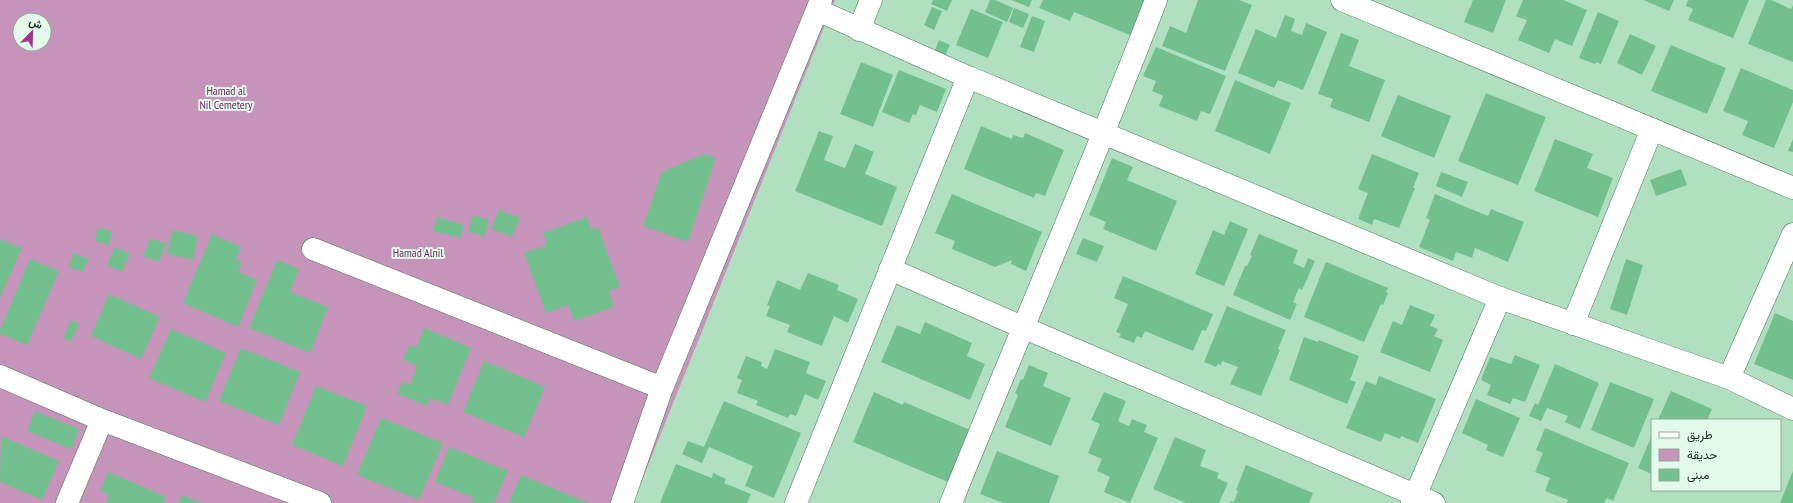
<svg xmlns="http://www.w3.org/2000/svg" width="1793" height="503" viewBox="0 0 1793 503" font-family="'PT Sans Narrow',Vazirmatn,sans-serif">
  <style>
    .green { fill: #c693ba; fill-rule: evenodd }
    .building { fill: #72c08e }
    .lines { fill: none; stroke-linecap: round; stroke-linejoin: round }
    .minor-casing { stroke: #4d785c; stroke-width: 23 }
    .minor { stroke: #fff; stroke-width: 22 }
    .labels { text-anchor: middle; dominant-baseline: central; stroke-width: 4; stroke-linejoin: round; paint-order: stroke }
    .park-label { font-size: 12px; fill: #742667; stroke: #e3faea }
  </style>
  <rect width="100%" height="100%" fill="#b1e0c0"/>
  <!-- green -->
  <path class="green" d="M0,0H835L633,503H0ZM20,20H44V44H20Z"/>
  <!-- building -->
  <path class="building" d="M933,0H952L947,11L931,4Z
    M990,0H995L1013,8L1007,22L985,12Z
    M1011,0H1032L1029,7Z
    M1043,0H1145L1132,36L1074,12L1070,21L1039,8Z
    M1198,0H1239L1252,5L1225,71L1162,46L1170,26L1186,33Z
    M1473,0H1506L1493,33L1464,22Z
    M1523,0H1563L1587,10L1572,46L1555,39L1549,53L1518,40L1527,20L1516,16Z
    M1643,0H1674L1669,11Z
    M1688,0H1749L1733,38L1688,20L1693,9L1686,6Z
    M1766,0H1771L1791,9L1793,5V62L1748,44Z
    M932,7L942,11L934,30L924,25Z
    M1014,8L1029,14L1023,28L1009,22Z
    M971,9L1003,22L988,58L956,45Z
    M1598,12L1619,21L1601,64L1596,62L1595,64L1579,58Z
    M1285,15L1295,19L1291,31L1302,35L1306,23L1327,32L1303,90L1278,80L1274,88L1238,73L1256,29L1276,38Z
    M1032,16L1045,21L1034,52L1020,47Z
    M1341,33L1359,40L1349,66L1385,80L1369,122L1330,107L1333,99L1318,94Z
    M1630,34L1656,46L1642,75L1617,63Z
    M939,40L950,45L944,58L934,53Z
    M1671,45L1726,68L1707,114L1651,91Z
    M1156,47L1226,76L1210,114L1201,111L1197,121L1159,106L1163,96L1152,91L1156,81L1143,76Z
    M861,62L893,75L873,127L840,114Z
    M1741,68L1793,90V102L1774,148L1742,135L1748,121L1723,111Z
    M899,70L946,89L937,112L920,105L916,115L913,114L909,123L882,112Z
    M1235,80L1291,103L1270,154L1215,131Z
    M1486,93L1546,117L1518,185L1458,161Z
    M1398,95L1451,116L1434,158L1381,136Z
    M981,126L1012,139L1013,135L1023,138L1025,133L1064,150L1045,196L1036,193L1034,198L964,169Z
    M819,131L833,136L824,160L845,168L855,144L874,152L865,174L897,187L882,226L795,191Z
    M1555,139L1593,154L1587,168L1613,178L1598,217L1534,191Z
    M1793,139V152L1788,151Z
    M704,154L716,158L688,242L643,226L662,172Z
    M1372,154L1419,173L1413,188H1415L1399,228L1374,219L1372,225L1358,219L1368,193L1358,189Z
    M1112,158L1133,167L1127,180L1177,201L1156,251L1103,229L1106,222L1089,215Z
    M1681,169L1687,185L1656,196L1650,180Z
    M1441,172L1468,182L1462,197L1436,186Z
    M952,194L1042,232L1026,271L1011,264L1012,260L995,267L983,262L952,249L955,241L935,233Z
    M1435,194L1488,216L1491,209L1524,222L1508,262L1475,248L1472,258L1456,252L1453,261L1419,247L1430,220L1426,218Z
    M499,210L520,218L512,237L491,229Z
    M473,215L489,220L485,236L468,232Z
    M437,217L464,225L460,238L433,231Z
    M587,217L591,229L598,227L620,287L609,291L614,307L574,321L568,305L546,313L524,253L547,245L543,233Z
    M1230,221L1248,229L1224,286L1195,274L1213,230L1224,235Z
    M98,228L112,231L109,245L95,241Z
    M172,230L198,236L193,260L167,254Z
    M212,234L241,247L236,260L242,262L238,272L257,280L238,327L183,303Z
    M1259,234L1298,250L1293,263L1304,268L1308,258L1315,261L1302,290L1299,288L1293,302L1297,304L1290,320L1233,295L1245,266H1247L1252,256L1250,255Z
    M151,238L166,244L159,262L143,256Z
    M1083,238L1104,246L1097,262L1076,254Z
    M0,239L22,248L0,298Z
    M115,247L130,254L122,272L107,265Z
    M74,253L88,259L83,272L68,267Z
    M30,259L59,271L27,345L0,334V330Z
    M1626,259L1643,265L1627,315L1610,309Z
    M277,260L299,269L290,292L328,307L310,353L249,328Z
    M1326,262L1388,288L1386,292L1388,293L1383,305L1381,304L1364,342L1304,317Z
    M808,273L839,285L837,290L858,299L848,323L834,316L822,346L787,332L790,325L766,316L770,306L767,305L777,280L800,290Z
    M1123,276L1213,314L1206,331L1202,330L1193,351L1145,331L1142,338L1137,336L1134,343L1119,337L1121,334L1116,332L1128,304L1114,298Z
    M109,294L160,317L141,359L91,336Z
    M1410,305L1435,315L1430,326L1438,329L1434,336L1443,340L1430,372L1380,352L1393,321L1402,325Z
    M1227,306L1286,330L1278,349L1280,350L1261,396L1230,384L1238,367L1222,361L1221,365L1218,364L1216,367L1204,362Z
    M1775,313L1793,321V380L1754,364Z
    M71,320L79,324L71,341L63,338Z
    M925,322L972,343L967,356L985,364L970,400L881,362L897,325L920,334Z
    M424,328L471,348L448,405L430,398L427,406L397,394L402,382L410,385L417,366L403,360L409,345L416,348Z
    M171,329L226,353L205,402L149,378Z
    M1304,337L1318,342L1319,340L1359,356L1350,380L1356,382L1347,404L1289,380Z
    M241,348L300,372L279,425L219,401Z
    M775,349L810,362L806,373L826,381L818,400L805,394L796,416L790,414L788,418L756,405L758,401L737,393L742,380L737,378L746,356L762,362L761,366L767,369Z
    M1515,355L1540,365L1525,402L1513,398L1510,404L1487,395L1491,385L1481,380L1490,357L1511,364Z
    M484,361L545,387L524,437L463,412Z
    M1555,364L1599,383L1580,429L1565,422L1568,416L1547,408L1541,421L1529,416L1535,403L1538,405Z
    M1029,365L1048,373L1043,386L1071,398L1051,446L1005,427L1018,395L1015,393L1021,379L1023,380Z
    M1379,376L1436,399L1418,443L1401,436L1400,439L1385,433L1381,442L1346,428L1366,381L1376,385Z
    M1610,382L1654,399L1634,448L1591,430Z
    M316,386L367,406L343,466L292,445Z
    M1671,391L1712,409L1707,420H1658Z
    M874,392L903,405L904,402L970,430L948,482L853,442Z
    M1104,392L1126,401L1118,421L1129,426L1132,419L1147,425L1144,432L1158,438L1130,503L1104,492L1110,477L1097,471L1102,459L1088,453L1100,424L1091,420Z
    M1476,399L1520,418L1503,457L1486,450L1488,445L1462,433Z
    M724,401L801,433L774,498L745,486L753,466L709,447L702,463L682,454L688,441L704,447Z
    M35,411L79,429L71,449L27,431Z
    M381,418L443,443L419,500L357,475Z
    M1545,428L1629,463L1613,501L1607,498L1604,503H1567L1568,500L1545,491L1550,478L1535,472L1543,453L1536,450Z
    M1652,435V474L1638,468Z
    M1,436L59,461L42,500L0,482Z
    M1175,437L1206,450L1200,466L1219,473L1217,478L1228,483L1219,503H1186L1153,489Z
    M449,447L508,471L494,503H473L472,502L474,498L435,482Z
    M997,451L1059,476L1049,503H1003L980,494Z
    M676,464L712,478L713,473L726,479L724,483L751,494L747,503H660Z
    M1246,465L1313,493L1309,503H1230L1231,501L1234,502L1238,491L1236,490Z
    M1793,471V503H1780Z
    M108,472L166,497L163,503H106L109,495L100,491Z
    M521,475L588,503H509Z
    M182,495L201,503H179Z"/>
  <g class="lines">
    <defs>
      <path id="minor" d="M1342,0L1793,188
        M817,10L968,77L1500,298L1729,378L1793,409
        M859,30L871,0
        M313,249L662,388
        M890,269L1022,327L1434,503
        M1573,324L1652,129
        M0,376L102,420L320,503
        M1729,378L1793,234
        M67,503L102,420
        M622,503L662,388L821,0
        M796,503L968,77
        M951,503C1019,335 1091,169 1156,0
        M1412,503L1500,298"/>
    </defs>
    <!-- minor casing -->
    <use href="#minor" class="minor-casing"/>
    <!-- minor -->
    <use href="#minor" class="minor"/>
  </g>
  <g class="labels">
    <!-- park labels -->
    <g class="park-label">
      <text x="226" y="90">Hamad al<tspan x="226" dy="14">Nil Cemetery</tspan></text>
      <text x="418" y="252">Hamad Alnil</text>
    </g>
  </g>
  <!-- legend -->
  <rect x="1651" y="419" width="130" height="72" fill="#e3faea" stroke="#93a899"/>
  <rect x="1659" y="432" width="20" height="6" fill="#ffffff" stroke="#93a899"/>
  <text x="1687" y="439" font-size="12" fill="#1a2c20">طريق</text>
  <rect x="1659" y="449" width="20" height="12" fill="#c693ba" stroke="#93a899"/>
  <text x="1687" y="459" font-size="12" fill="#1a2c20">حديقة</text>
  <rect x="1659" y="469" width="20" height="12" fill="#72c08e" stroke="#93a899"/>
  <text x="1687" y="479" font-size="12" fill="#1a2c20">مبنى</text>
  <!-- north arrow -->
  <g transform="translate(32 32) rotate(23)"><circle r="19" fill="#e3faea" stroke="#93a899"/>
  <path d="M0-3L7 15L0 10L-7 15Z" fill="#a23390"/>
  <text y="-6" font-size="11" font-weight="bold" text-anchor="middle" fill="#1a2c20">ش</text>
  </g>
</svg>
